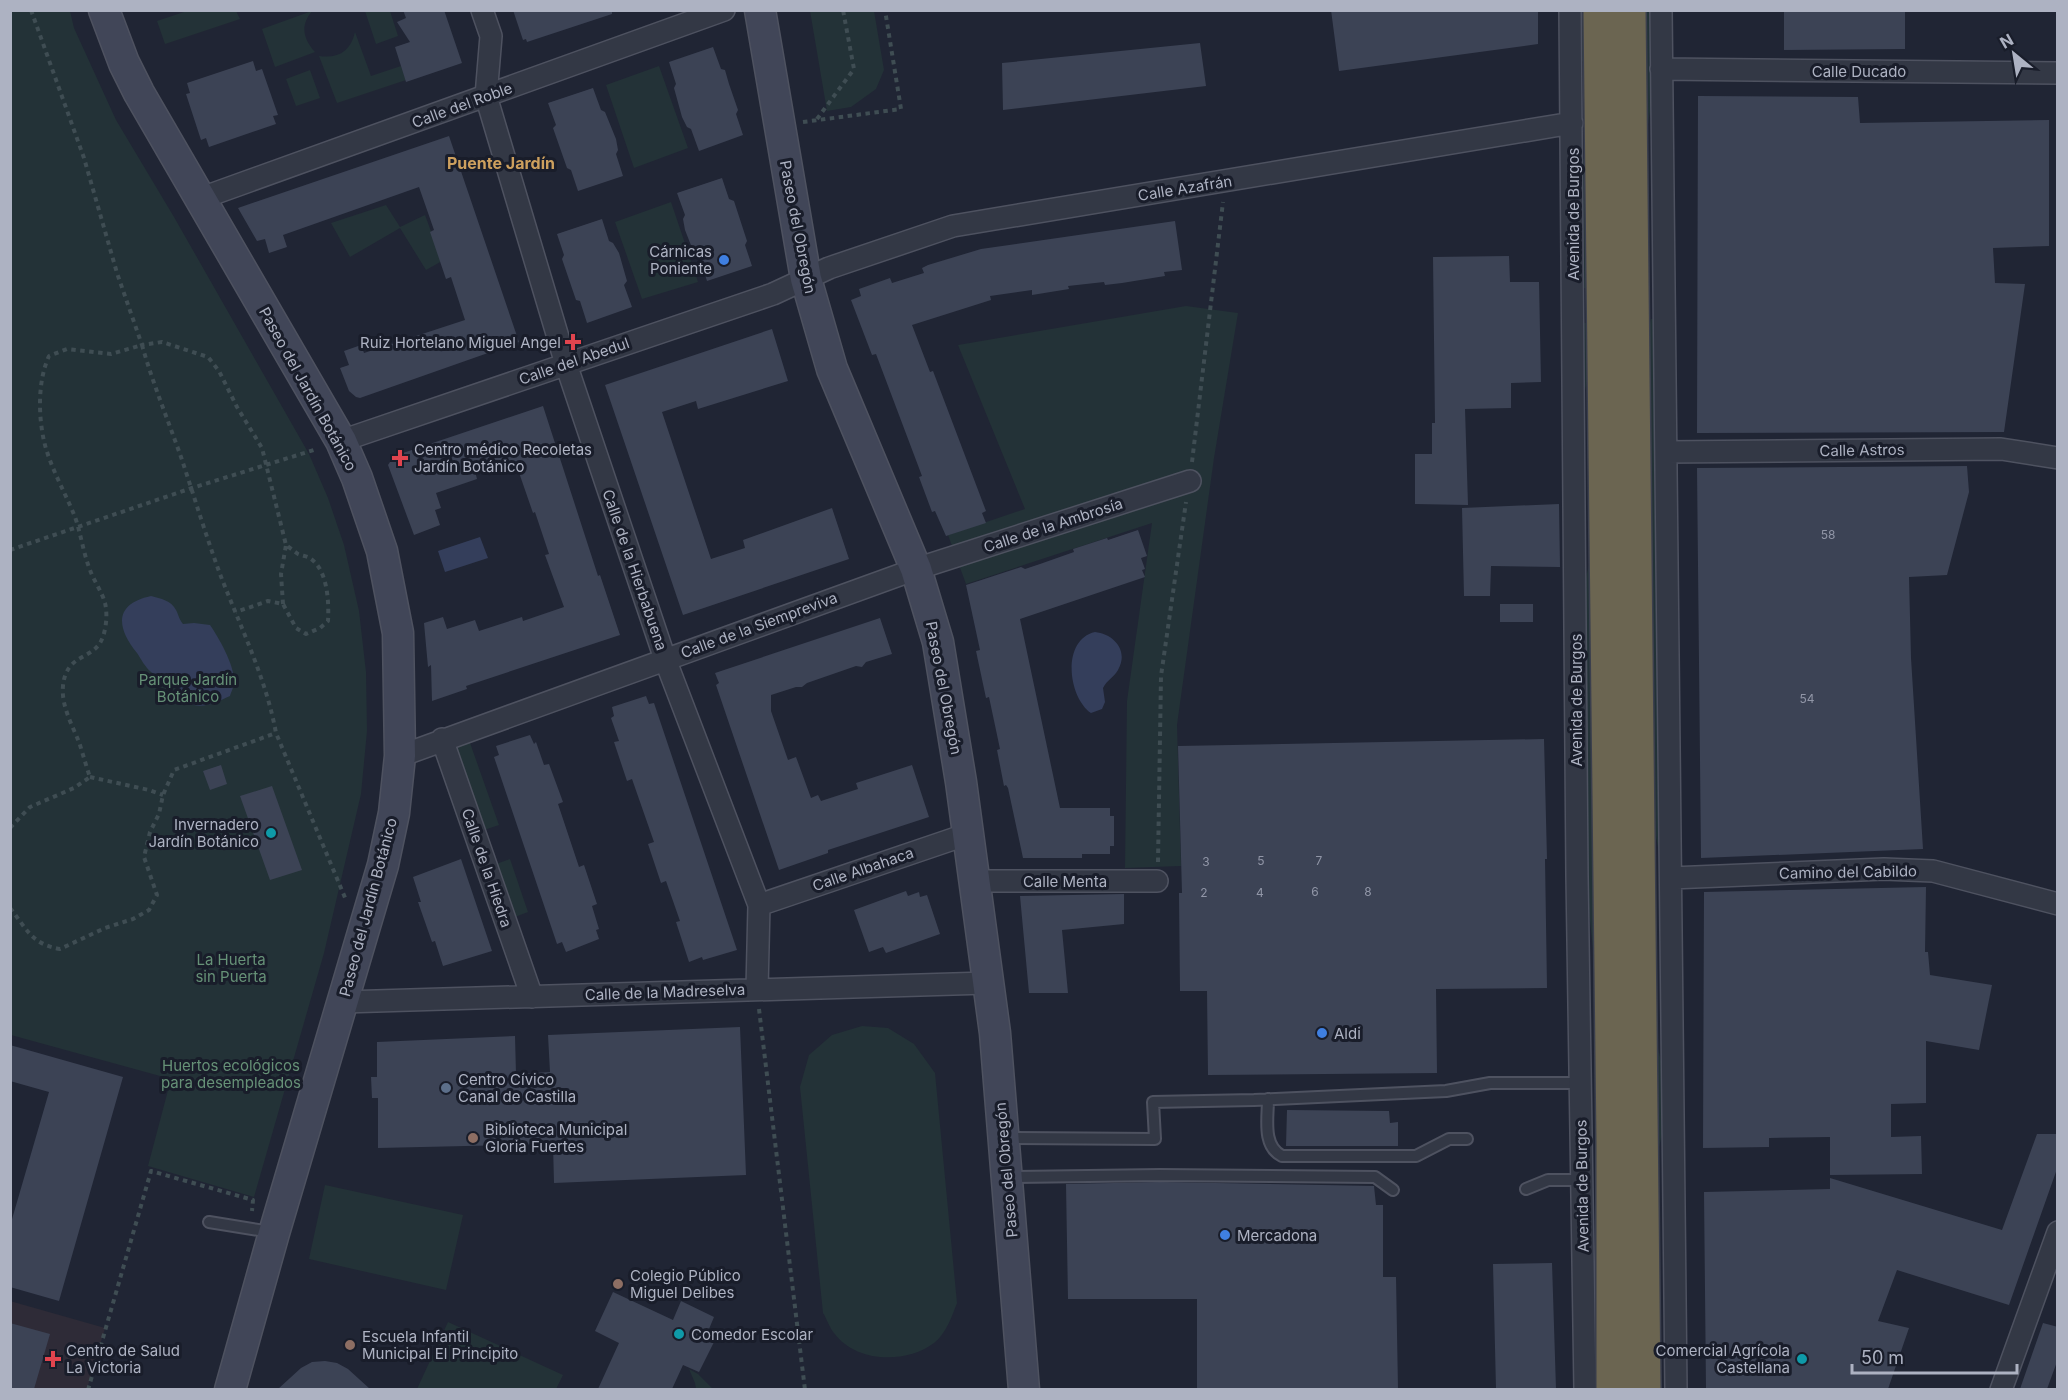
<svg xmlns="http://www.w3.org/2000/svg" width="2068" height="1400" viewBox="0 0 2068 1400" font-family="Inter,sans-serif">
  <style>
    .medical { fill: #2e2b37 }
    .green { fill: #233237 }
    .water { fill: #343e5b }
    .building { fill: #3c4355 }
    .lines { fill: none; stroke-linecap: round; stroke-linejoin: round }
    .lane-casing { stroke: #4e5260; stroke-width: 14 }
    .street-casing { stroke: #4e5260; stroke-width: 24 }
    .secondary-casing { stroke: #4e5260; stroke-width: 33 }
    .highway-casing { stroke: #3b3f4d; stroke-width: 36 }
    .path { stroke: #3f4d53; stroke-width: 4; stroke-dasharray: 4.5 4.5; stroke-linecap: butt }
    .lane { stroke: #333845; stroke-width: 10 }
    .street { stroke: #333845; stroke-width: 21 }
    .secondary { stroke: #414658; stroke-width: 30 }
    .highway { stroke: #6b6551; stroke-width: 33 }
    .shop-dot { fill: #3f7fe0; stroke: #191d2a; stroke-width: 2 }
    .health-dot { fill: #e0444e; stroke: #191d2a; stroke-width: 2 }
    .culture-dot { fill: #0f9aa8; stroke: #191d2a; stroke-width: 2 }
    .service-dot { fill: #5c6f8a; stroke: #191d2a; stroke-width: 2 }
    .education-dot { fill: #8d6e63; stroke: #191d2a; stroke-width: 2 }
    .labels { text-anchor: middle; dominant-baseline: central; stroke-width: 6; stroke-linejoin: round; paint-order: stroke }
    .number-label { font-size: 12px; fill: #9196a7 }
    .street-label { font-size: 15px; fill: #adb2c2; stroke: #191d2a }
    .poi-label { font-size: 15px; fill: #adb2c2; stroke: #191d2a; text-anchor: start }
    .park-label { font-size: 15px; fill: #669177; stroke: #191d2a }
    .neighbourhood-label { font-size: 16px; font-weight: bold; fill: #cda05e; stroke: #191d2a }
  </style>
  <rect width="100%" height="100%" fill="#202534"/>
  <!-- medical -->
  <path class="medical" d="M10,1301L105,1328L87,1389H11Z"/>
  <!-- green -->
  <path class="green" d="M10,11H70L74,28L116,120L174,217L309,454L328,498L344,545L359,611L366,672L367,731L361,794L324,953L254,1197L148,1166L171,1079L11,1035Z
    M187,11H236L240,19L165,44L157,21Z
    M312,11C300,26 303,38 315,52L275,67L262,29Z
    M365,11H390L398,36L376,44Z
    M810,11H874L884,70L876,89L851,107L827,111Z
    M1577,11H1587L1588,58L1578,64Z
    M1641,11H1652L1654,84L1642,165Z
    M355,32L371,76L401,66L406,80L337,103L319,56C338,59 351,51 355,32Z
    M659,66L688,148L634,168L606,85Z
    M310,70L320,98L296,106L286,79Z
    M1580,157L1590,162L1592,288H1579Z
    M671,202L698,282L642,299L615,222Z
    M386,205L400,227L425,215L442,261L426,270L400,228L350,257L331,223Z
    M1186,306L1238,313L1214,458L1177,725L1181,866L1125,868L1127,701L1152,523L966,584L948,535L1025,509L958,345Z
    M1651,319H1655L1660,859L1650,803L1645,340Z
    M1581,323H1591L1593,357L1582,403Z
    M1593,550L1597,985L1585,876L1583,588Z
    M469,740L499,825L472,834L443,749Z
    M510,859L528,912L501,922L482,869Z
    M862,1026L888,1028L914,1044L935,1073L957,1303C952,1316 946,1334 934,1343C906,1364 856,1363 834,1333C829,1327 827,1319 823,1313L800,1087L809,1055L832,1035Z
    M1653,1026L1663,1070V1130L1656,1160Z
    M325,1185L463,1215L446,1290L309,1259Z
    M448,1322L563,1375L556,1389H417Z
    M689,1369L698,1374L713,1389H696L695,1383Z"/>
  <!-- water -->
  <path class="water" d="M480,537L488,558L445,572L438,551Z
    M151,596C161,599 171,600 176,610C179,616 179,619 183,624L194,623L210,625C219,638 235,666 234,682C234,687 231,692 230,696C219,701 206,708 194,705C182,702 183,692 175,686C168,681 158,678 151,672C145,667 141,659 137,653C116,627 114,604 151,596Z
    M1095,632C1114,634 1129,651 1118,670C1114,677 1107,680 1103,688L1105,702L1102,709L1091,713C1068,697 1061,640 1095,632Z"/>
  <!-- building -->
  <path class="building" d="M403,10H444L462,63L406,82L395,47L410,42L397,22L406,18Z
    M513,10H612V14L527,42L526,39L523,40Z
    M1331,10H1538V44L1339,71Z
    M1784,10H1905V49L1784,50Z
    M1200,43L1206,86L1003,110L1002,63Z
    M713,47L721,69L725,70L729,84L738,110L736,114L743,135L699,151L691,129L687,127L682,117L674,88L676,84L669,62Z
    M253,61L256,71L262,69L278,115L273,116L276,124L209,147L206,138L201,140L186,94L190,93L187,83Z
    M593,88L601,110L605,112L616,139L618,150L616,154L623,176L578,191L571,170L567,168L553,128L556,125L548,103Z
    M1698,96L1858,97L1860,123L2049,120V246L1993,248L1995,283L2025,284L2004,432L1697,433Z
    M449,136L519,342L360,398L356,397L349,391L340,368L349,365L344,351L361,345L364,353L465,320L451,277L446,279L430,232L434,230L419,187L283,235L287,247L269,253L265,239L257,241L238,208Z
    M722,178L729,199L734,201L747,241L745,245L752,266L707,281L700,259L696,258L685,230L683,219L685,215L677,193Z
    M602,219L609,241L613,243L619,253L627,281L624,285L632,307L587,323L580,301L576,300L562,259L564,255L557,234Z
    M1175,221L1182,270L1164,272L1165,276L1122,283L1105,285L1104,282L1068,286L1069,289L1032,295V290L990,296L991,300L912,325L930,372L933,371L986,511L982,513L986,523L946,536L935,511L932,512L919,477L922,476L876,354L872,355L851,300L861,296L859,289L890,278L892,283L924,273L922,268L928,265L981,249Z
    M1509,256L1510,282H1539L1541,382L1511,383V408L1465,409L1468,505L1415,504V454H1432V423H1435L1433,257Z
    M772,329L788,381L698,409L696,401L662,412L711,559L745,548L743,540L832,508L849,559L683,615L605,385Z
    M543,406L598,576L600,575L620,635L466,686L467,689L432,701L431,665L428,667L424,623L443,617L447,629L475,620L479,631L522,617L523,621L564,607L545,555L549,554L535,512L533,513L515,461L476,475L477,479L436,493L441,508L435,510L440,525L414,535L388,465L394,456Z
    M1967,466L1969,492L1947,575L1909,577L1911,658L1923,849L1701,858L1697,468Z
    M1559,504L1560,567L1491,566L1490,596H1464L1462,508Z
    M1138,530L1147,556L1141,558L1145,569L1142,570L1145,577L1020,619L1060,808H1110V816H1114V846H1110V854H1082V858H1023L1008,788L1006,785L1004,786L997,750L1000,749L989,697L986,698L976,651L980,650L966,585L1021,567L1025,569L1040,564L1074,552L1073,549L1107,538L1108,540Z
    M1500,604H1533V622H1500Z
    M880,618L892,654L866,662L862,667L856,666L807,683L802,687H796L771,695V711L788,760L796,757L811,798L818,795L821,801L858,789L856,783L912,765L929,817L828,850V853L779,870L716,685L719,683L715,673Z
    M646,696L649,704L654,703L737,950L703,960L702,957L689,962L676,922L680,921L666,881L661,883L648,844L654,842L632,779L627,781L614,742L619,741L611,718L614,716L612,707Z
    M530,735L534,744L536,742L544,765L549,764L563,802L558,804L579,867L584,865L597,904L592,906L599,929L596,930L599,939L566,952L562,942L557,944L494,757L499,755L496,746Z
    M1544,739L1547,859H1545L1547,988L1436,989L1437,1073L1208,1075L1207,991H1180L1179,893H1182L1178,746Z
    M221,765L227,784L210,790L203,771Z
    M272,786L302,870L270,880L240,796Z
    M461,859L492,951L443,966L435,941L432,942L418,902H421L413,877Z
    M1926,887L1925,952H1928L1930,975L1992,985L1979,1050L1926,1041V1103L1891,1104V1137L1921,1136L1922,1174L1830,1175V1137L1769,1138V1147L1703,1148L1704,892Z
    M906,891L908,896L919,892L920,897L927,895L940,934L886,953L883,947L869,952L854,910Z
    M1124,894V924L1062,930L1068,993H1029L1020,896Z
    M740,1027L746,1175L554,1183L553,1144L378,1148V1098H372L371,1077H377V1042L515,1036L516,1074L550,1072L548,1035Z
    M10,1045L123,1077L59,1301L10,1287V1226L49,1092L10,1081Z
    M1287,1110L1389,1111L1390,1123L1398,1122V1146H1286Z
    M2037,1134H2058V1166L2009,1305L1897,1270L1878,1321L1909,1328L1888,1389H1706L1704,1192L1830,1189V1178L2002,1230Z
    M1160,1182L1374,1186L1376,1205H1383V1277H1396L1398,1389H1197V1299H1068L1066,1184Z
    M1552,1263L1556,1389H1496L1493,1264Z
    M613,1292L673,1320L681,1301L714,1317L709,1329L712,1331L710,1337L715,1340L699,1372L683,1365L672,1389H598L619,1343L595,1331Z
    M10,1323L50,1334L34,1389H10Z
    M2043,1323L2058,1327V1359L2047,1389H2020Z
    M325,1361L337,1363L348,1369L370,1389H278L301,1368L312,1362Z"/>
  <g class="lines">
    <defs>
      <path id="lane" d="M1268,1099C1268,1118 1262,1146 1282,1156H1416L1449,1139H1467
        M1006,1138L1155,1139L1153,1102L1254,1100L1446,1091L1490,1083H1580
        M1010,1177L1160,1175L1375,1177L1393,1190
        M1526,1189L1548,1180H1581
        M209,1222L271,1232"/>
      <path id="street" d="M482,10L491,36L486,96L566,364L665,659L759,905L757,989
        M1570,10L1577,876L1585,1390
        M1661,10L1676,1390
        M1661,69L2058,73
        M199,199L724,10
        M341,441L773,294L829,268L953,226L1572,123
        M1666,452L2001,449L2058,458
        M442,739L532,997
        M400,756L916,569L1190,481
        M1671,878L1884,869L1933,871L2058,904
        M974,881H1157
        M759,905L968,834
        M343,1002L987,983
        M2001,1390L2058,1232"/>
      <path id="secondary" d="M104,10L124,63L139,93L341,441L357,478L382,551L398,633L400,756L394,813L383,865L274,1233L230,1390
        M760,10L806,279L832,369L916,569L938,642L961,782L995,1033L1024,1390"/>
      <path id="highway" d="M1600,10L1613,1141V1390
        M1629,10L1644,1390"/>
    </defs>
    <!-- lane casing -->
    <use href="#lane" class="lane-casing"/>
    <!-- street casing -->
    <use href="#street" class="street-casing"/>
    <!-- secondary casing -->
    <use href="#secondary" class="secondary-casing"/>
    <!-- highway casing -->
    <use href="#highway" class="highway-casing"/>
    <!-- path -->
    <path class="path" d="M31,10L84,158L117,273L142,345L162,342L208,357L219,371L237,407L262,448L286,545C290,548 294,551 298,554C302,556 308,556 311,559C328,571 329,603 328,621L320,628L306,634L296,628L283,604L268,601L236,612
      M817,119L854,69L843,10
      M803,122L901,109L885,10
      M1192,462L1223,202
      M10,550L192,488L317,449
      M283,604L281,574L286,545
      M90,777L149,790L163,795
      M10,828L30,807L74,788L90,777C86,766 83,754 79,742C72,725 61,705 63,686C66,655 89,660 100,643C106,633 108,615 105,603C102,592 94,581 90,570C83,552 81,534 75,517C65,492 50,467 44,441C38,414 38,380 49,356L67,349L111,354L142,345C153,384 168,420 181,457C194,496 206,536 220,574C240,626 266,678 276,733L346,900
      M1158,862L1161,676L1186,502
      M10,908C27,929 31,944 60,949L105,928L133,919L149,910L157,895L144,857L150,832L159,814L163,795L174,770L276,733
      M759,1009L805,1390
      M88,1390L151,1171L253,1200L252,1211"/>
    <!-- lane -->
    <use href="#lane" class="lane"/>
    <!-- street -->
    <use href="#street" class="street"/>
    <!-- secondary -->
    <use href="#secondary" class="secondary"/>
    <!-- highway -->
    <use href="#highway" class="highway"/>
  </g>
  <!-- markers -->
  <g class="shop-dot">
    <circle cx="724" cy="260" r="6"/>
    <circle cx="1322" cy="1033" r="6"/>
    <circle cx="1225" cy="1235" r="6"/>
  </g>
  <g class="health-dot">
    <path d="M570 333h6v6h6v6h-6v6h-6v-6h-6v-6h6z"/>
    <path d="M397 449h6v6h6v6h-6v6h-6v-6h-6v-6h6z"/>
    <path d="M50 1350h6v6h6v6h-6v6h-6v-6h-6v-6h6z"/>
  </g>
  <g class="culture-dot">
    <circle cx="271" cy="833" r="6"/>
    <circle cx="679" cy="1334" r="6"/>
    <circle cx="1802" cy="1359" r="6"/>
  </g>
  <circle class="service-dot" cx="446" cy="1088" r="6"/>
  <g class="education-dot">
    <circle cx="473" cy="1138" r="6"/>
    <circle cx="618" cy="1284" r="6"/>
    <circle cx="350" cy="1345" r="6"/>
  </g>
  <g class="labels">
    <!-- number labels -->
    <g class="number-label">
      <text x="1828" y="534">58</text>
      <text x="1807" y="698">54</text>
      <text x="1261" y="860">5</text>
      <text x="1319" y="860">7</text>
      <text x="1206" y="861">3</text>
      <text x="1315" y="891">6</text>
      <text x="1368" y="891">8</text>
      <text x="1204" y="892">2</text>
      <text x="1260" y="892">4</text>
    </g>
    <!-- street labels -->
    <g class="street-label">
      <text x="1859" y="71">Calle Ducado</text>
      <text transform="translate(462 105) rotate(-20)">Calle del Roble</text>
      <text transform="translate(1185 188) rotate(-9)">Calle Azafrán</text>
      <text transform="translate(1573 214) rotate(-90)">Avenida de Burgos</text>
      <text transform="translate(798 227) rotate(79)">Paseo del Obregón</text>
      <text transform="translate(574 361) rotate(-19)">Calle del Abedul</text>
      <text transform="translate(308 389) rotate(61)">Paseo del Jardín Botánico</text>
      <text transform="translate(1862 450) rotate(-1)">Calle Astros</text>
      <text transform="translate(1053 525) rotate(-18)">Calle de la Ambrosía</text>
      <text transform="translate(635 570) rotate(71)">Calle de la Hierbabuena</text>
      <text transform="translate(759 625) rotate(-20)">Calle de la Siempreviva</text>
      <text transform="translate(944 688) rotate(79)">Paseo del Obregón</text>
      <text transform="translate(1576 700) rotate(-90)">Avenida de Burgos</text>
      <text transform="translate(487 868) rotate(71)">Calle de la Hiedra</text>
      <text transform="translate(863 869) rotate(-19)">Calle Albahaca</text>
      <text transform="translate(1848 872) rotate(-1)">Camino del Cabildo</text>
      <text x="1065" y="881">Calle Menta</text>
      <text transform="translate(368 907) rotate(-75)">Paseo del Jardín Botánico</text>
      <text transform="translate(665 992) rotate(-2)">Calle de la Madreselva</text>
      <text transform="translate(1006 1170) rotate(-95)">Paseo del Obregón</text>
      <text transform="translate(1582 1186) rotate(-91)">Avenida de Burgos</text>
    </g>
    <!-- poi labels -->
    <g class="poi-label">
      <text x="712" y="251" text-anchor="end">Cárnicas<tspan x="712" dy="17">Poniente</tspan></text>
      <text x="561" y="342" text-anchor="end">Ruiz Hortelano Miguel Angel</text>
      <text x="414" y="449">Centro médico Recoletas<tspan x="414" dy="17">Jardín Botánico</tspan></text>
      <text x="259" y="824" text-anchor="end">Invernadero<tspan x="259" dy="17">Jardín Botánico</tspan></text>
      <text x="1334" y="1033">Aldi</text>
      <text x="458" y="1079">Centro Cívico<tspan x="458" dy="17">Canal de Castilla</tspan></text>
      <text x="485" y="1129">Biblioteca Municipal<tspan x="485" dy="17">Gloria Fuertes</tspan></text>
      <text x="1237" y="1235">Mercadona</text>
      <text x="630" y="1275">Colegio Público<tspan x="630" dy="17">Miguel Delibes</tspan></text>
      <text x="691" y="1334">Comedor Escolar</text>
      <text x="362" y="1336">Escuela Infantil<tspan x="362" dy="17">Municipal El Principito</tspan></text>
      <text x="66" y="1350">Centro de Salud<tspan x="66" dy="17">La Victoria</tspan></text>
      <text x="1790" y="1350" text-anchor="end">Comercial Agrícola<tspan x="1790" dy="17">Castellana</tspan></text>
    </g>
    <!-- park labels -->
    <g class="park-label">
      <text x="188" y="679">Parque Jardín<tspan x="188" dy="17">Botánico</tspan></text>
      <text x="231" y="959">La Huerta<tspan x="231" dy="17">sin Puerta</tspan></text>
      <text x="231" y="1065">Huertos ecológicos<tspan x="231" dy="17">para desempleados</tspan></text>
    </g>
    <!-- neighbourhood labels -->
    <g class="neighbourhood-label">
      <text x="501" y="163">Puente Jardín</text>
    </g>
  </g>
  <!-- border -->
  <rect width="2068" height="1400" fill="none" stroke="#adb2c2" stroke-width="24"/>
  <!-- north arrow -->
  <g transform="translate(2014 54) rotate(330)" stroke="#191d2a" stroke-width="4.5" paint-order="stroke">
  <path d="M0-4.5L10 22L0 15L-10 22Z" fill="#adb2c2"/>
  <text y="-9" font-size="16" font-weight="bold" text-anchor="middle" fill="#adb2c2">N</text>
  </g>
  <!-- scale -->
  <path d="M1852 1364v9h165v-9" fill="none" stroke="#adb2c2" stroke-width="3"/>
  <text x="1861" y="1364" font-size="18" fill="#adb2c2" stroke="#191d2a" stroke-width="4.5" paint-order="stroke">50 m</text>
</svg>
